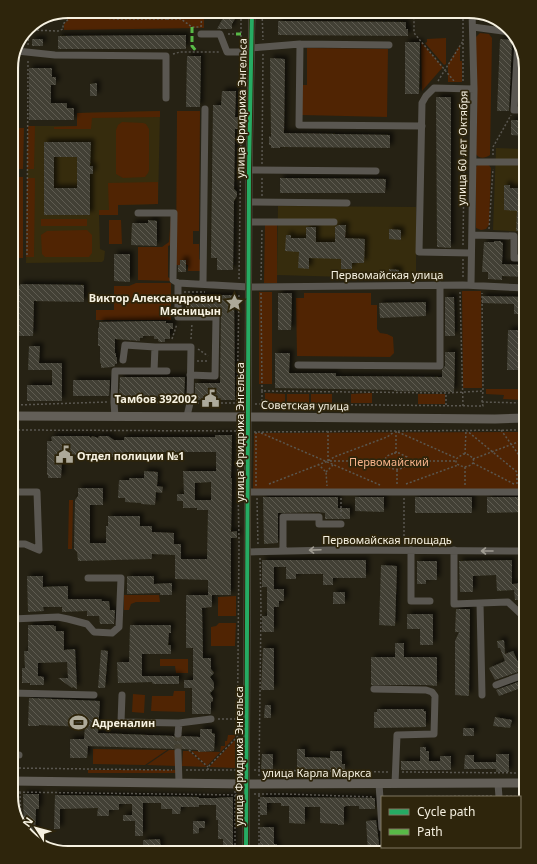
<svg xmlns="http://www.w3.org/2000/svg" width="537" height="864" viewBox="0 0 537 864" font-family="'Noto Sans',sans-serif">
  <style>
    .built { fill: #362c0d }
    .green { fill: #502403 }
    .building { fill: url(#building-back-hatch); fill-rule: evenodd; filter: url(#shadow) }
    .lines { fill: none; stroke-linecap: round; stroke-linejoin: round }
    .minor-tunnel { stroke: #454133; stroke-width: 7; stroke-dasharray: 7 3.5; stroke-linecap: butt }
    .path { stroke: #5a5750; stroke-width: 1.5; stroke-dasharray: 2 2; stroke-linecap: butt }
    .minor { stroke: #5a5751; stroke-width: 7 }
    .major { stroke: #635f58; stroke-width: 9 }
    .quiet { stroke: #58b947; stroke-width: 3; stroke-dasharray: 6 3; stroke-linecap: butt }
    .cycleway-casing { stroke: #2e250c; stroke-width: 6 }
    .cycleway { stroke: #26ab63; stroke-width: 4 }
    .oneway { stroke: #a09c92 }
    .labels { text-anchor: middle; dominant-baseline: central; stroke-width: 3.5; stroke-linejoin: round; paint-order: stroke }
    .street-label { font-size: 11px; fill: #f6f1e1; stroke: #2e250c }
    .poi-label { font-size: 11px; font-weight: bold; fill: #f6f1e1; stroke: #2e250c; text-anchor: end }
    .park-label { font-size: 11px; fill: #f6b28a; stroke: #2e250c }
    .rim { fill: none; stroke: #f6f1e1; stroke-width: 2 }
  </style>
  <defs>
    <pattern id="building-back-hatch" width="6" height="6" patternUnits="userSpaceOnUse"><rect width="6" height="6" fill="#424034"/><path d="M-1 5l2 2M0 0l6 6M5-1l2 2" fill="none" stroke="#5e5c51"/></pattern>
    <filter id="shadow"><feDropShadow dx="3.5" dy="-3.5" stdDeviation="2" flood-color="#0009"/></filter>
  </defs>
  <rect width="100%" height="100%" fill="#262214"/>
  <!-- built -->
  <path class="built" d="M160,111L158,204L118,205V215H99L100,249L105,251L104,260L102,262L26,263L28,126H77V113Z
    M496,148L526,149V232L493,230Z
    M278,206L416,207V279L277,275Z"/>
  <!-- green -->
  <path class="green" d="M67,11H204V28L64,30V24L67,21Z
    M284,11H394L405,15L406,18L263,19Z
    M480,33L489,34L492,38L490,155C484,159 479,159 475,153L476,37Z
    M446,38V64L444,65L425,43L427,42V39Z
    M421,42L443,67L422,91Z
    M460,45V61H462V82H448V64Z
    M307,48L388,49L387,117L302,115V85H307Z
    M160,111V117L92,118L91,129H54V127L77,126V113Z
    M177,111H200L199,231H193V244H199V259L202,262V271H188V265H176Z
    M122,122L143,123L146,124L149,129V170L148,173L145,177L123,178L116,174V130L118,125Z
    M28,126H35L34,169H27Z
    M18,128H24L23,169H18Z
    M480,163L488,164L491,168L489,225L486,229L481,230L476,228V167Z
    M18,177H23V258H17Z
    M27,178H35L34,257H26Z
    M158,182V204L118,205V215H99V210H109L108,183Z
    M171,215L173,244L168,246V277L173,281L138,280V247H162L169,242Z
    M41,219H87V226H41Z
    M109,220H121L122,244H109Z
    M265,223H277V283H264Z
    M87,230L92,235V253L89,257H45L42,254L41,235L47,231Z
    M136,283H171V320H96V310H114V286H129Z
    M462,291H481L482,388H463Z
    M259,292H272V384H259Z
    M304,293H371V305H377V329L380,333L387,334L393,337L394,353L390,357L297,356L296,298H304Z
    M486,389H526V400L503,399L504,395L486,394Z
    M265,393L285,394V403H265Z
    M372,393V403H351V394Z
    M287,394H309V403H287Z
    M311,394H332V403H311Z
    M418,394H445V404H418Z
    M526,432V489L253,490L254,433Z
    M69,500H73L72,549H68Z
    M124,595H159L160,602H136L131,604L129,610H124Z
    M236,596V616H218V597Z
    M219,623H236L235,646H211V627L216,626Z
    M160,659H188V673H176L175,666H160Z
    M174,691H185V712L151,711L152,696H173Z
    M133,694L145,695L144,713L132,712Z
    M228,735H235V737L207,766L191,751L220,752L221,746H225V741H227Z
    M235,740V768L209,767Z
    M93,749L167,750L145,765L93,764Z
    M169,750H177L176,766L147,765Z
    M183,751H189L207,767L182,766Z
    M88,770H176V773H88Z"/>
  <!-- building -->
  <path class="building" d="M207,11H235V19L232,24V29H217L223,18H207Z
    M278,21L406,22V29H408V36L278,35Z
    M186,35V49H58V36Z
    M32,39H43V46H32Z
    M500,39L512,40L509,111H497Z
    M405,42H420L419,94H405Z
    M187,56H201L200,107H186Z
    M270,58L285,59L284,133L390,135V148L280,147V148H271V145H269V136L271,137Z
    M29,68H52V77H56V85H51V103H67V108H74V120H29Z
    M97,83V96H90V84Z
    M222,91H236L235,117H240V129H235L234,189L237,192V196L234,201L233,270H217V258H211L213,105H221Z
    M436,97H451V248L437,247Z
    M511,120H526V136L511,135Z
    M44,142H91L90,166H93V174H90V215H44ZM54,157H77V188H54Z
    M280,178L386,179L385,193H280Z
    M504,185H510V188H526V218H524V231H516L517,211L504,210Z
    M148,220L157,221V246L131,245L132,223H148Z
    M338,225H346L345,238L365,239L364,263H352V269H341V259L309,258V269L298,268L299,252L285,251L286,235H291V238H306V227H316V242H335V227Z
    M389,229L401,230V240L389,239Z
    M494,241H501V242L503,243L502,264L526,265V277L502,276V280L488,279V272H482L484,242H494Z
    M114,254H130V282L114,281Z
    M180,260H186V272H178V265H180Z
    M389,269L399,270V278H389Z
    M21,284L84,285V302L34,301L33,336H17L18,287Z
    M278,293H292L291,330H278Z
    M186,295H234L235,400H195V383H220L221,309H186Z
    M482,296L526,297L525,314H514V304L482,303Z
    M445,297H454L455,336H445Z
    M426,302V316L380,318L379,303Z
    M153,321H166V323H173V329H170V339H165V342H160L158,341V339H154V336H143V338H140V341L115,339V353H116V357H117V364H115V366L112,367L101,368V364L100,363V346H98V328H99V322Z
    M508,330H521V342H526V356H520V370H507Z
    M29,346H40L39,363H62V401H27V385H52V370H28Z
    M445,352H455L454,392L394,391V390L275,388V353H290L289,373H336V376L442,377V370L445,366Z
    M120,377H185L184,397L119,396Z
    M73,380H110L109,396H73Z
    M215,435H232L231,478H232L231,532L237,531V538H231V595H212V607L202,608L203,658H211V669L214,673L210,677L214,683V689L210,693L213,698V701L211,702V714H192V688H184V680H193V648H186V595H208V580L175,579V555L152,554V559L78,561L77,552L74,549L75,500L78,496V488H103V505H90V543H106V526H108V516H140V526H152V532L174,533V544H181V559H207L208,510H197V508H183V501H177V494H184L183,471H216V452H124V457H111V455H66V460H62L61,478H48V475H47V441H52L51,437L54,436H89L91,438L92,436L98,438L99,436H108L114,440H124V437H215ZM211,482V500H195V483Z
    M144,471L158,472L157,486L163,487L162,493L156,492L155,505L141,504V503L125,502V498H118L119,480H129V478H144Z
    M263,497H338V508H350V519H325V513L319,512L278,513V543L264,544Z
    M355,497H384V512L355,511Z
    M415,497H472V513H415Z
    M487,497H526V512L487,513Z
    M262,560H366V578H333V585H323V574H296V579H286V567H274V589H284V601H279V607H274V632H262V616H267V587H262Z
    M512,560V584L526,583V600H515L514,590L497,591L496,575L473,576V592H460L459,561Z
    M417,561H437V580H426V584H417Z
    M381,565L397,566L395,626L379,625Z
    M27,576H43V587L68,586V599H101L102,601H109L110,610H115L114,624H100L99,616H87V611L62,612V607H43L44,611L28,612Z
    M127,576H154V584L172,583V595H160V593L127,594Z
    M333,592H345V604H333Z
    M456,609H470L469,696L455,695V641L459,632H455Z
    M407,614H433V645H420V629H407Z
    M28,625H54V626H56V631H64V650L75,649L77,689L73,687L72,688L58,678H68L67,662L38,663V676L44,677V685H30V683H22V668H25L24,651H28Z
    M130,625H171V633H169L168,645H171V654H142V676H179V684H154L152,683V682L118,683L117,662H129Z
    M504,640L505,654L513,651L518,662L526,659V669L495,680L489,668L505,661L500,648H498L497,641Z
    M395,643H404V657H437V686L426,685H371V657H395Z
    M263,648H274V690H261Z
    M101,650L108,651L105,688H98Z
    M526,679V686L499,696L496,690Z
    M29,698L100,701L98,733L173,736L178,739L182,736L200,737V729H212V733L215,734L214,751L198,752V750L182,749L178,747L174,749L88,746L87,758H70V739H84L85,727L39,725V726H28Z
    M265,705H271V718H264Z
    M377,709H424V711H426V727L374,728V712H377Z
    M495,717L512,720L510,728L493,726Z
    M463,728H474V736H463Z
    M520,729H526V746H520Z
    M420,747H426V751H429V761H440V756H451V770H401V761H420Z
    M297,749H305V757L330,758V751H342V764H345V770L297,769Z
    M262,754H273V769H261Z
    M496,754H509V772H496V769H464L465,755H474V762H496Z
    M23,794H39V809H36L35,836H30L24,830Z
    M55,795L199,797V798H216L233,797V853H223V839H218V820H216V805H199V807H181L180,814H172V809H161V803H143V836H135V821H123V815H132V804H119V810H109V816H97L98,808L60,809V829H54Z
    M260,797L375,798V809H359V806H346L344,807V825H338V824L320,823V807H305V824L289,823V806H281V803H267V815H260Z
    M376,820L379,844L378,851L368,852L366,821Z
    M193,821H205V828H199V833L193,834Z
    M260,827H274V844H277V851L260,853Z
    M160,839L161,853H143V840Z"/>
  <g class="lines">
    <!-- minor-tunnel -->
    <path class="minor-tunnel" d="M178,734V752"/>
    <!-- path -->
    <path class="path" d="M106,11L110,15L116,18
      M241,11V45
      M262,11L263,40
      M399,11L410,15
      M410,11V15L414,19V33L454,81
      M73,16L117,19H167L169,11
      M262,17L279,11
      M120,18L123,17L129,11
      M167,19H181L192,27H199
      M201,27L202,11
      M29,30L58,31L63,29V24L78,11
      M228,34H236
      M28,45L29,27
      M173,54L180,52H219
      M438,81L463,41
      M463,81V11
      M493,155V147L511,115
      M262,164L263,53
      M262,196V177
      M489,229L493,169
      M520,237H526
      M463,245L464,169L463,95
      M27,255L28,59
      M463,259V279
      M239,279L242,59
      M261,280L262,229
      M184,292H205
      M460,292L463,406
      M261,293L262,391
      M172,339L177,324
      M191,339L192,323
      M198,349L208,356
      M197,361H209
      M121,402L183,403
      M482,402L483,391
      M197,403H241
      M255,404L483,406L482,402L526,403
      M17,405L107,402
      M446,405V393
      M237,409L239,293
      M262,409V391L446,393L483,391L482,293
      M237,425L239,542L237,775
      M18,430L240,431
      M501,430L526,465
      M328,431V461H384
      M396,431V453
      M254,432L526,430
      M256,432V486
      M398,432L456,458
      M261,433L380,485
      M394,453H399L407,457L408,463C402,471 393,471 385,465V459L387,456Z
      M463,454H467L473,458L474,462C469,468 462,468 456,463V459Z
      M465,454L466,430L517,472V486
      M473,459L526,439
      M409,461H455
      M473,463L514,484
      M318,464L326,472L327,486
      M397,470V486
      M326,472L333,465
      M269,484L328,461L334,457L387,437L394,432
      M406,484L458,465
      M465,485V467
      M257,498L258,546
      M341,498V516
      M404,544V498
      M218,719H238
      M189,750L208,767
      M11,768L172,770
      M186,770H238
      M208,770V767L238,736
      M254,770L388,772
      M402,772L526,773
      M259,776L261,608L260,558
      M11,792L240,795
      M20,792L21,825
      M254,794H286L374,797
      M506,796L526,797
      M386,797L492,796
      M490,847V848
      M235,853V791
      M259,853V794"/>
    <!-- minor -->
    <path class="minor" d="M473,27L510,32
      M201,34H220L227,52H251
      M518,40L514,110H526
      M300,44L299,125L422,126
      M251,48L300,44L389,45
      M17,51L55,55L166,56V98
      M473,162H526
      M249,170L376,171
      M249,202L347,203
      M138,213H174L173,280L178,283L249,287L463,285L526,288
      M249,222H334
      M472,235L514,236V258H526
      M471,253L419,252L422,103L426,96L434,88L474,89
      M178,283V317H216L215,376L190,375
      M203,284L205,109
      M471,285L474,89L472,11
      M155,347H191L190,403L187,416
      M298,365L440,366V285
      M154,371H167
      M115,417L114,402L115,371H154L155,347L125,345L123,360
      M248,492H526
      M12,544H25L39,550L37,492H12
      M411,550V601H430
      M454,550V604L480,603L482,695
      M283,551V517H319V524H341
      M248,552L335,550L526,551
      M480,603L508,602L524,617L526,621
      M12,619L58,617L68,619L87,624L94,632L112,633L119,627L121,578H88
      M11,680V416L16,55
      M496,685L526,674
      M374,689L426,690L432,692L435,696L434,734L397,735L395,784
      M11,693L94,695
      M122,695L121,722L179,723L178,734
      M179,723L211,719
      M178,752L179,783
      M11,755H19
      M379,784L382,828
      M498,784L499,797
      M383,847V853
      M246,853L249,170L252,11"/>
    <!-- major -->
    <path class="major" d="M11,416L262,417L495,419L526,418
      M11,781L246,784L526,783"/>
    <!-- quiet -->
    <path class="quiet" d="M192,27V46L197,52
      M236,34H241"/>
    <defs>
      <path id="cycleway" d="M11,680V416L16,55
        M246,853L249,170L252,11"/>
    </defs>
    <!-- cycleway casing -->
    <use href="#cycleway" class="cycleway-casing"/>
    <!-- cycleway -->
    <use href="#cycleway" class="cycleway"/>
  </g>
  <!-- one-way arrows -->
  <defs><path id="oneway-shaft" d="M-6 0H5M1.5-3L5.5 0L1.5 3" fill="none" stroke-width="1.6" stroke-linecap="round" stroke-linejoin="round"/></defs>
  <g class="oneway">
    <use href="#oneway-shaft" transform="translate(315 550) rotate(178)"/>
    <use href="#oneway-shaft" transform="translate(487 551) rotate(-180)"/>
  </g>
  <!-- icons -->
  <defs>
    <symbol id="sight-bare" viewBox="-9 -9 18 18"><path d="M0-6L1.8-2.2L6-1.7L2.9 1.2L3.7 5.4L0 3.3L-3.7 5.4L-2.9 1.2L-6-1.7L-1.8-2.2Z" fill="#ada999" stroke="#2e250c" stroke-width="2.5" paint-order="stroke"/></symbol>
    <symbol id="civic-bare" viewBox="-9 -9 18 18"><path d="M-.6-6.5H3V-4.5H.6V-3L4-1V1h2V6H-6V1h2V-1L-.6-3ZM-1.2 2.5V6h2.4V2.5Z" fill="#ada999" stroke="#2e250c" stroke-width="2.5" paint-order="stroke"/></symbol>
    <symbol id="stadium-bare" viewBox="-9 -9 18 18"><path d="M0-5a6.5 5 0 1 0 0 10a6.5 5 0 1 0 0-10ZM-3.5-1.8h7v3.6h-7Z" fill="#ada999" stroke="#2e250c" stroke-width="2.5" paint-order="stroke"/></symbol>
  </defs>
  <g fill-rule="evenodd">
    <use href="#sight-bare" x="222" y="290" width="25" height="25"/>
    <use href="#civic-bare" x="198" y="386" width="25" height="25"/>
    <use href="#civic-bare" x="52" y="442" width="25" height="25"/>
    <use href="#stadium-bare" x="66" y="710" width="25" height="25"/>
  </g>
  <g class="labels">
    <!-- street labels -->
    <g class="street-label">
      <text transform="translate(241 108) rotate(-89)">улица Фридриха Энгельса</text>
      <text transform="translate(462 148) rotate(-89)">улица 60 лет Октября</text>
      <text x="387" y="274">Первомайская улица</text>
      <text transform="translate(305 405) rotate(1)">Советская улица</text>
      <text transform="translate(239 432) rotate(-90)">улица Фридриха Энгельса</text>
      <text x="387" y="539">Первомайская площадь</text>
      <text transform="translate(238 756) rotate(-90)">улица Фридриха Энгельса</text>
      <text x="317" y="772">улица Карла Маркса</text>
    </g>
    <!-- poi labels -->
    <g class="poi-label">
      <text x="221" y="297">Виктор Александрович<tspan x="221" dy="13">Мясницын</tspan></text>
      <text x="197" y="398">Тамбов 392002</text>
      <text x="77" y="455" text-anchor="start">Отдел полиции №1</text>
      <text x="92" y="722" text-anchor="start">Адреналин</text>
    </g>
    <!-- park labels -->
    <g class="park-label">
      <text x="389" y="461">Первомайский</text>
    </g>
  </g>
  <!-- crop -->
  <path d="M0 0H537V864H0ZM68 18H469A50 50 0 0 1 519 68V796A50 50 0 0 1 469 846H68A50 50 0 0 1 18 796V68A50 50 0 0 1 68 18Z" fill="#2e250c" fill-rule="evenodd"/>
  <path class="rim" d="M68 18H469A50 50 0 0 1 519 68V796A50 50 0 0 1 469 846H68A50 50 0 0 1 18 796V68A50 50 0 0 1 68 18Z"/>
  <!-- legend -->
  <rect x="381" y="796" width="140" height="52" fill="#2e250c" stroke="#7e7761"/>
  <rect x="389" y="809" width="20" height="6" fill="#26ab63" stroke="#7e7761"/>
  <text x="417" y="816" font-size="12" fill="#f6f1e1">Cycle path</text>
  <rect x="389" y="829" width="20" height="6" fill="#58b947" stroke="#7e7761"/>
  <text x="417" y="836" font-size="12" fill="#f6f1e1">Path</text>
  <!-- north arrow -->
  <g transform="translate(36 828) rotate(306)" stroke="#2e250c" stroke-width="3" paint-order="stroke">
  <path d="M0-3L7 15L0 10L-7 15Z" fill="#f6f1e1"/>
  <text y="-6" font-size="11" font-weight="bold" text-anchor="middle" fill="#f6f1e1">N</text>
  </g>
</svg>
